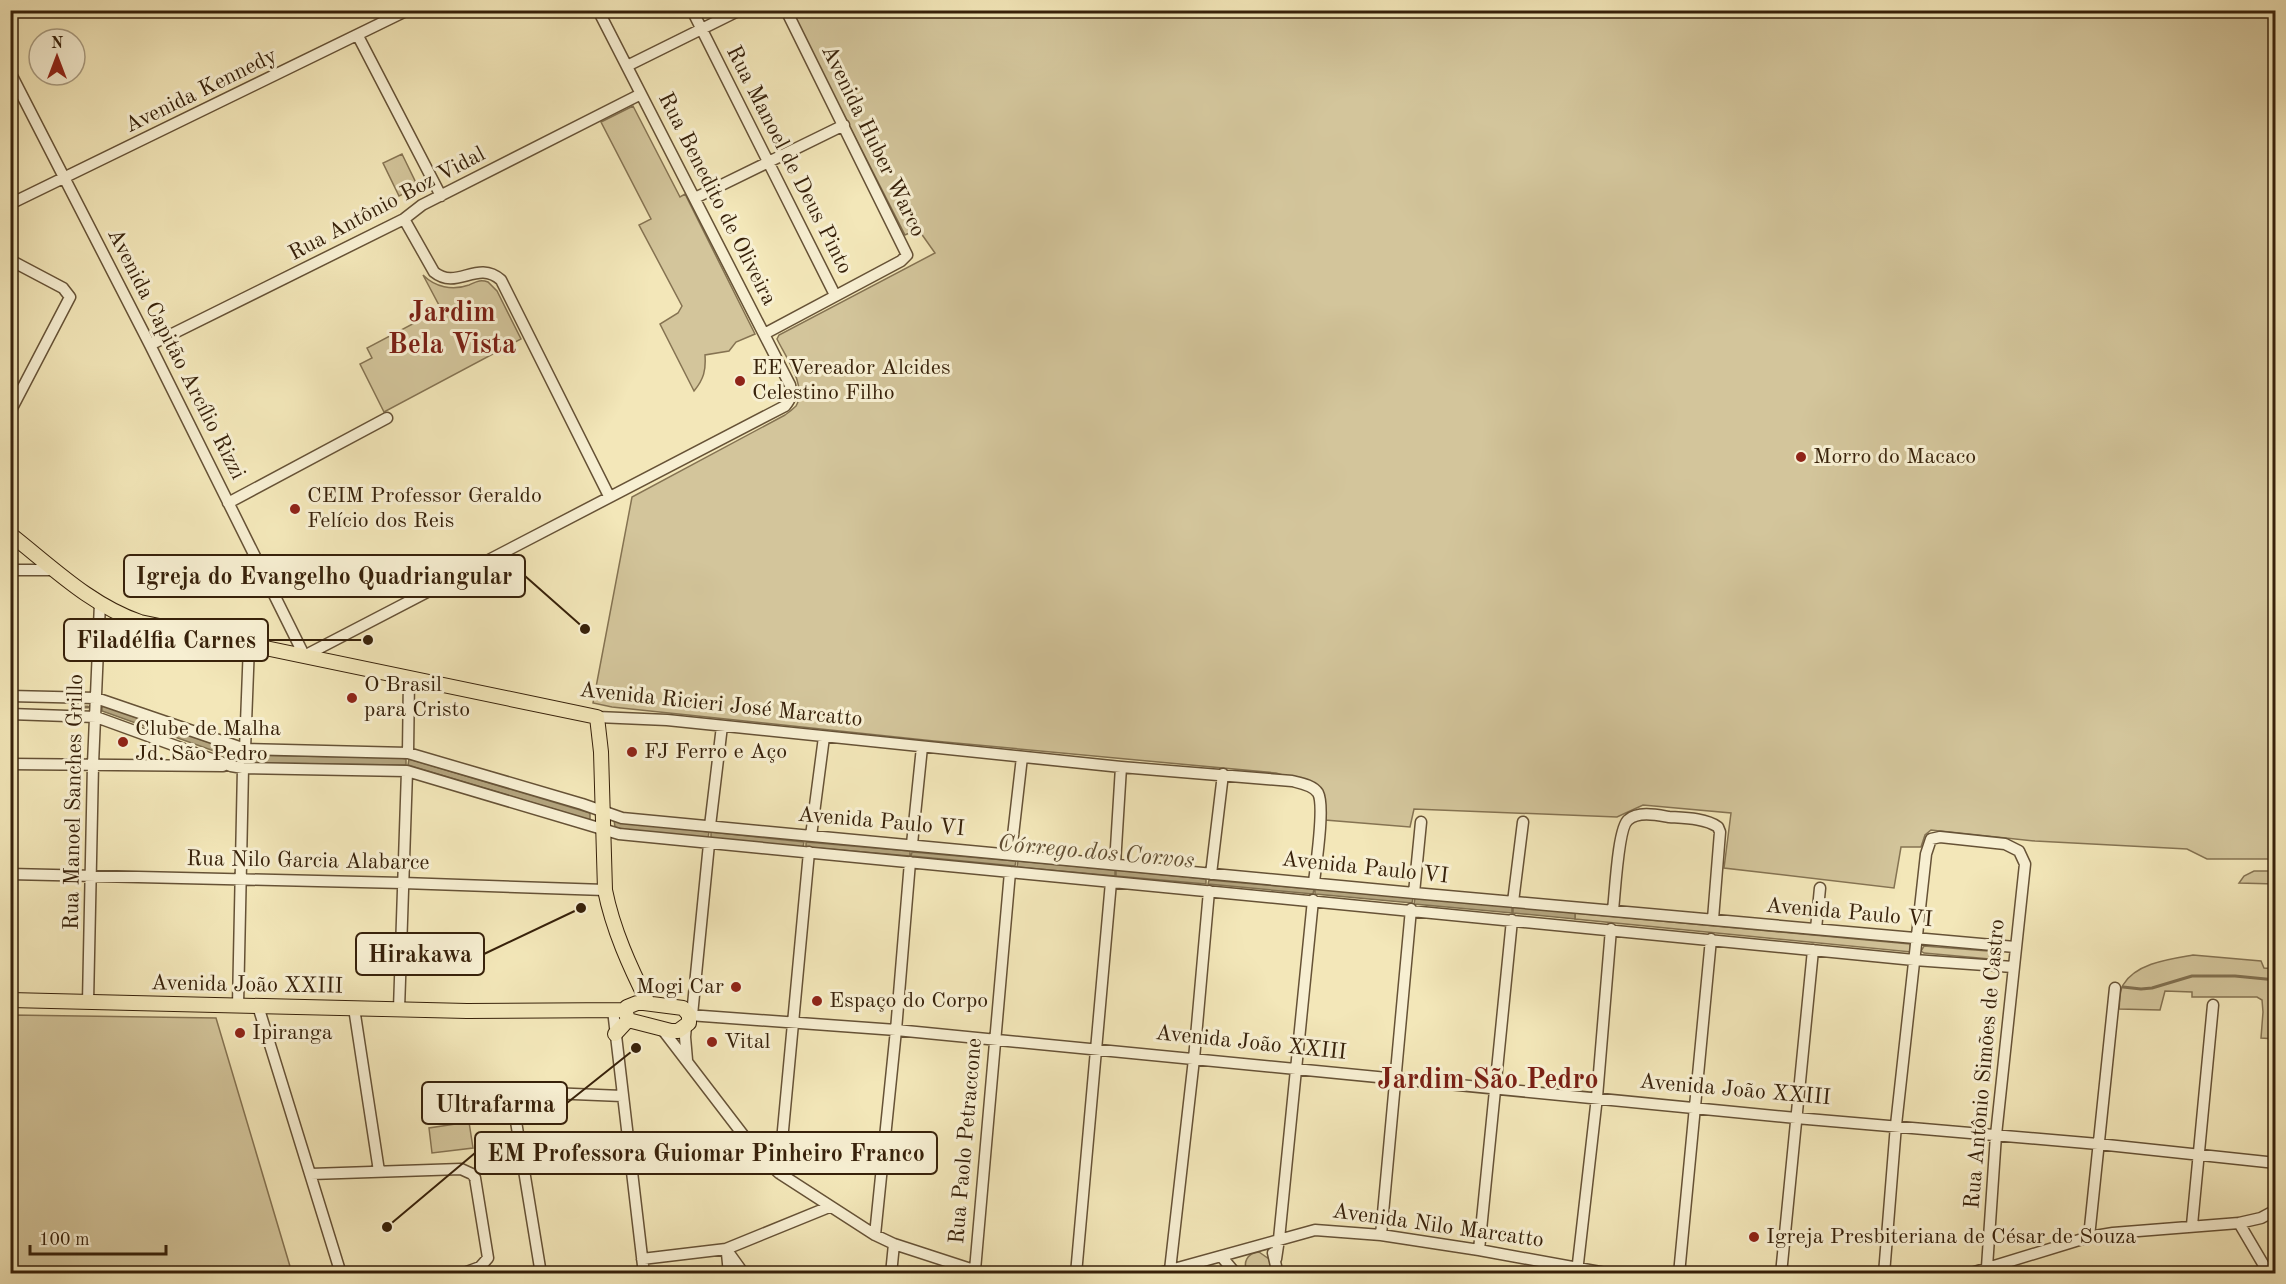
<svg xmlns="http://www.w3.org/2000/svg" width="2286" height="1284" viewBox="0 0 2286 1284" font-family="'Old Standard TT',serif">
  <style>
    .green { fill: #d3c59b; stroke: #857352; stroke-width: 1.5 }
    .water { fill: #b3a47e; stroke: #817050; stroke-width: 1.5 }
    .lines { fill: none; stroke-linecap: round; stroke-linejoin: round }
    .stream { stroke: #817050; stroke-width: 3 }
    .minor-casing { stroke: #665236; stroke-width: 13 }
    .major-casing { stroke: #37210a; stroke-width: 16 }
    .minor { stroke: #f7efd2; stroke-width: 10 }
    .major { stroke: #f3e7b9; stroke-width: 14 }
    .poi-dot { fill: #8f2418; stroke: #f7efd2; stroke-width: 2 }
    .labels { text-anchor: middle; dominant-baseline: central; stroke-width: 6; stroke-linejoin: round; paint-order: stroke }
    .street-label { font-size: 22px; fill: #37210a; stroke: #f7efd2 }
    .poi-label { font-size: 22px; fill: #37210a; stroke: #f7efd2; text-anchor: start }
    .water-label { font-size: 24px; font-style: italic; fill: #624f33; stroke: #f7efd2 }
    .district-label { font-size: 28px; font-weight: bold; fill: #7a1f14; stroke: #f7efd2 }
    .leader { fill: none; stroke: #37210a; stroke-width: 2 }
    .callout-dot { fill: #37210a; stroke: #f7efd2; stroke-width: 2 }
    .callout { fill: #f7efd2; stroke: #37210a; stroke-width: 2 }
    .callout-label { font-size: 24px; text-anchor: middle; font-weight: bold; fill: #37210a }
  </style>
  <rect width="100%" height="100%" fill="#f3e7b9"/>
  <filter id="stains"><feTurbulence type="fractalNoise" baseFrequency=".00333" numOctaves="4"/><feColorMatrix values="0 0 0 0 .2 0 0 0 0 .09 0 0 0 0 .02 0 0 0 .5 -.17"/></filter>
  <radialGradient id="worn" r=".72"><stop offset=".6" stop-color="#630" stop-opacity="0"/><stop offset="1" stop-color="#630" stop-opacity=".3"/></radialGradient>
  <!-- green -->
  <path class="green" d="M791,11H2275V859H2207L2187,849L2035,841L1931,830L1925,835L1921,847H1901L1894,888L1724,868L1731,813L1643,805L1617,817L1414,809L1410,827L1325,820L1310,783L1276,773L934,741L612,707L593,703L632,497L785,415C788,413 793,409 796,406C808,387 785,356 777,339L779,335L935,253L918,229L905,235Z
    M633,106L680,197L685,194L755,334L736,342L729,351L705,355C706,370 704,379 694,391L660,324L678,313L682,306L639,225L651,219L601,122Z
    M402,154L418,187L399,196L383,163Z
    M423,275C435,287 452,291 469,285C476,282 480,279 488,282L497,291L521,339L384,412L360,364L372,358L367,348L441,309Z
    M2254,871H2275V884L2239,883L2244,876Z
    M1575,913L1910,944L1911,952L1575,919Z
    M1924,946L2001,952L2003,954L2001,960L1924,953L1921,951Z
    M2193,955L2261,961L2264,968L2275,969V1039L2261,1038L2263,1012L2262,1000L2257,997H2192V992L2165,991L2160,1010L2119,1009C2120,1002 2119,992 2123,985C2136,963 2170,959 2193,955Z
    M11,1015L216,1018L292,1273H11Z
    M469,1122L473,1148L432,1153L429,1128Z
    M1259,1252L1269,1259L1271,1267L1268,1273H1248C1242,1263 1247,1253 1259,1252Z"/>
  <!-- water -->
  <path class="water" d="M102,705L243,754L242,761L102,711Z
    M245,755L401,758L406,759V765L253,763L245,761Z
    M409,759L590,813V820L408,765Z
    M614,820L709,832L708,838L623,829L615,827Z
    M711,832L804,842L803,847L711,838Z
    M806,842L910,851V856L806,847Z
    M912,852L1016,861L1015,866L911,856Z
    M1018,861L1115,870V876L1017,867Z
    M1116,870L1206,879V884L1116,876Z
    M1209,880L1314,889L1313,894L1208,884Z
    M1315,889L1413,898L1412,903L1315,894Z
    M1415,898L1512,907V913L1414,904Z
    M1513,907L1575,913V919L1513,913Z"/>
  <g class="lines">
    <!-- stream -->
    <path class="stream" d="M81,707H88
      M2123,987L2141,989L2152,988L2192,976H2235L2276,980"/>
    <defs>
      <path id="minor" d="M692,10L835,295
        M358,36L441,196
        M627,66L740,10
        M10,72L150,345L304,655
        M695,198L844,125
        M10,204L408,10
        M404,219L434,272C457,291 477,259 501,280L609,496
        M10,260L63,288L70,297L10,412
        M764,334L901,261L907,255L786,10
        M150,345L404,219L422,205L641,94
        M228,503L387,418
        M10,570H56
        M306,655L785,406C791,399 792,394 790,385L598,10
        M10,696L96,698L245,749L408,753L582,804L622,818L1414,893L2015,947
        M10,714L96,717L231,766L243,768L407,771L619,834L1914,960L2013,967
        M597,717L667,720L1121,767L1292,781C1300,783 1313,785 1318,793C1325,806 1316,865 1314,882
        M245,749L249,645
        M408,753L409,677
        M10,764L223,766
        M710,826L722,726
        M811,836L824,737
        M912,844L922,747
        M1011,853L1022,757
        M1115,864L1121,767
        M10,874L403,883L605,890
        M1211,874L1223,774
        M1414,893L1421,822
        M1513,902L1523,822
        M1613,910C1615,894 1618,828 1628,820C1638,811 1657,815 1669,817C1684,818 1705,818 1718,827L1720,832L1713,919
        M1816,929L1820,888
        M88,1002L93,764L100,603
        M238,1005L243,768
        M258,1006L341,1274
        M354,1008L379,1171
        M399,1009L407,771
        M613,1010L644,1274
        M689,1015L896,1030L1796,1118L2098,1144L2276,1163
        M692,1015L709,844
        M686,1026L685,1037L687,1060
        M662,1029L757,1153L779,1173L875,1235L894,1244L986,1274
        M476,1090L622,1096
        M511,1091L541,1274
        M779,1173L809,852
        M311,1174L461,1169L472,1174L475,1178L488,1258L480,1267L461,1274
        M2239,1223L2269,1274
        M2192,1225L2213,1005
        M875,1235L896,1030L910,862
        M1381,1235L1411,909
        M2089,1237L2115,988
        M726,1249L744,1274
        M1479,1250L1512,920
        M727,1253L729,1274
        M1273,1253L1276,1266L1275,1274
        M1221,1256L1236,1274
        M642,1259L726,1249L829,1207
        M1276,1259L1279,1239L1313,900
        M975,1270L1010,872
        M1170,1270L1194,1059L1209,891
        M1577,1272L1597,1097L1611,929
        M891,1274L894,1244
        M1076,1274L1111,882
        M1156,1274L1315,1230L1381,1235L1479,1250L1611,1274
        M1679,1274L1711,939
        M1781,1274L1813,950
        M1884,1274L1896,1125L1926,854L1931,839L1940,837L2005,844L2019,851L2025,864L1996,1135L1987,1267
        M1968,1274L2089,1237L2113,1233L2239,1223L2261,1218L2276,1210"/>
      <path id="major" d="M10,534C51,566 90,605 140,622L597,717L601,752L605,890C613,930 630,967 648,1003
        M10,1000L467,1011L626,1010
        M644,1003L683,1008L689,1015V1023L678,1031H671L628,1020L626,1013L627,1007L637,1003Z
        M615,1034L628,1020"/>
    </defs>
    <!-- minor casing -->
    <use href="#minor" class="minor-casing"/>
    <!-- major casing -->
    <use href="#major" class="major-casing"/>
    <!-- minor -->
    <use href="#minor" class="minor"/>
    <!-- major -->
    <use href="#major" class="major"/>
  </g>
  <!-- markers -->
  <g class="poi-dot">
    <circle cx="740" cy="381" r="6"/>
    <circle cx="1801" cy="457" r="6"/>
    <circle cx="295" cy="509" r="6"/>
    <circle cx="352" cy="698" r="6"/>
    <circle cx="123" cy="742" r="6"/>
    <circle cx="632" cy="752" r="6"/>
    <circle cx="736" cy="987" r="6"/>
    <circle cx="817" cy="1001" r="6"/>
    <circle cx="240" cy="1033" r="6"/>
    <circle cx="712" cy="1042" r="6"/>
    <circle cx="1754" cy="1237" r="6"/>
  </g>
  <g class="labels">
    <!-- street labels -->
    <g class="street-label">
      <text transform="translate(201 91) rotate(-26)">Avenida Kennedy</text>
      <text transform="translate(873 141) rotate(64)">Avenida Huber Warco</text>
      <text transform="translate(789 160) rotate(63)">Rua Manoel de Deus Pinto</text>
      <text transform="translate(717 199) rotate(63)">Rua Benedito de Oliveira</text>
      <text transform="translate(387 204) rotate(-28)">Rua Antônio Boz Vidal</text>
      <text transform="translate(176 354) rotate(63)">Avenida Capitão Arcílio Rizzi</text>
      <text transform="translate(721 705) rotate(6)">Avenida Ricieri José Marcatto</text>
      <text transform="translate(74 802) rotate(-89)">Rua Manoel Sanches Grillo</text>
      <text transform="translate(881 822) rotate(5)">Avenida Paulo VI</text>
      <text transform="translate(308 861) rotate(1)">Rua Nilo Garcia Alabarce</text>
      <text transform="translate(1365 868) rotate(6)">Avenida Paulo VI</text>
      <text transform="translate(1849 913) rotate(5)">Avenida Paulo VI</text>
      <text transform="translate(247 985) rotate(1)">Avenida João XXIII</text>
      <text transform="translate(1251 1043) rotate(6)">Avenida João XXIII</text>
      <text transform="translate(1985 1064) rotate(-85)">Rua Antônio Simões de Castro</text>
      <text transform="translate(1735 1090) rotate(5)">Avenida João XXIII</text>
      <text transform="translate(966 1141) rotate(-85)">Rua Paolo Petraccone</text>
      <text transform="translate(1438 1226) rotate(8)">Avenida Nilo Marcatto</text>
    </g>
    <!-- poi labels -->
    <g class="poi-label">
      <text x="752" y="368">EE Vereador Alcides<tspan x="752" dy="25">Celestino Filho</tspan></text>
      <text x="1813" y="457">Morro do Macaco</text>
      <text x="307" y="496">CEIM Professor Geraldo<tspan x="307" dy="25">Felício dos Reis</tspan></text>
      <text x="364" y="685">O Brasil<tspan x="364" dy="25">para Cristo</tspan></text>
      <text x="135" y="729">Clube de Malha<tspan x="135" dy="25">Jd. São Pedro</tspan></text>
      <text x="644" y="752">FJ Ferro e Aço</text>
      <text x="724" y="987" text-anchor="end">Mogi Car</text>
      <text x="829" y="1001">Espaço do Corpo</text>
      <text x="252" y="1033">Ipiranga</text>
      <text x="724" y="1042">Vital</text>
      <text x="1766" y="1237">Igreja Presbiteriana de César de Souza</text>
    </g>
    <!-- water labels -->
    <g class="water-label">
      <text transform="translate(1096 853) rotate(5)">Córrego dos Corvos</text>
    </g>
    <!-- district labels -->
    <g class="district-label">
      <text x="452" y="314">Jardim<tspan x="452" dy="32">Bela Vista</tspan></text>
      <text x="1488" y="1081">Jardim São Pedro</text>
    </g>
  </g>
  <!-- callouts -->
  <path class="leader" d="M585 629L525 576M368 640L268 640M581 908L484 954M636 1048L567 1103M387 1227L475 1153"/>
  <g class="callout-dot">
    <circle cx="585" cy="629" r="6"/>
    <circle cx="368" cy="640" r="6"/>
    <circle cx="581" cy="908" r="6"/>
    <circle cx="636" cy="1048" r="6"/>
    <circle cx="387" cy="1227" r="6"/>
  </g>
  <g class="callout">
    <rect x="124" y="555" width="401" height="42" rx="6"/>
    <rect x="64" y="619" width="204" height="42" rx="6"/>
    <rect x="356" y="933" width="128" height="42" rx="6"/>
    <rect x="422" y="1082" width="145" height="42" rx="6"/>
    <rect x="475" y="1132" width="462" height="42" rx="6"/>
  </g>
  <g class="callout-label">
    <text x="324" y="584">Igreja do Evangelho Quadriangular</text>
    <text x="166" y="648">Filadélfia Carnes</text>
    <text x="420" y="962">Hirakawa</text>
    <text x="495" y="1112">Ultrafarma</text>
    <text x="706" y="1161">EM Professora Guiomar Pinheiro Franco</text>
  </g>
  <!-- margin -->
  <rect width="2286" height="1284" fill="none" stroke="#f3e7b9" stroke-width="36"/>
  <rect x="12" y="12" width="2262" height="1260" fill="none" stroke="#37210a" stroke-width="3"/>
  <rect x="18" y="18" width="2250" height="1248" fill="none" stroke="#37210a" stroke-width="1.5"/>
  <!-- north arrow -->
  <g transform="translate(57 57)"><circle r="28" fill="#f7efd2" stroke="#aa9d82" stroke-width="1.5"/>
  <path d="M0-4.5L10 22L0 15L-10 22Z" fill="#8f2418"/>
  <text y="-9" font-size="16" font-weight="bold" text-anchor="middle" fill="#37210a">N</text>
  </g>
  <!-- scale -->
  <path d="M30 1245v9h136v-9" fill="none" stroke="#37210a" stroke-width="3"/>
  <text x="39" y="1245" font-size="18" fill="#37210a" stroke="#f7efd2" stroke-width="4.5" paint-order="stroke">100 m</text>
  <rect width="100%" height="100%" filter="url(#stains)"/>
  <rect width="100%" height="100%" fill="url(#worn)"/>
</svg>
